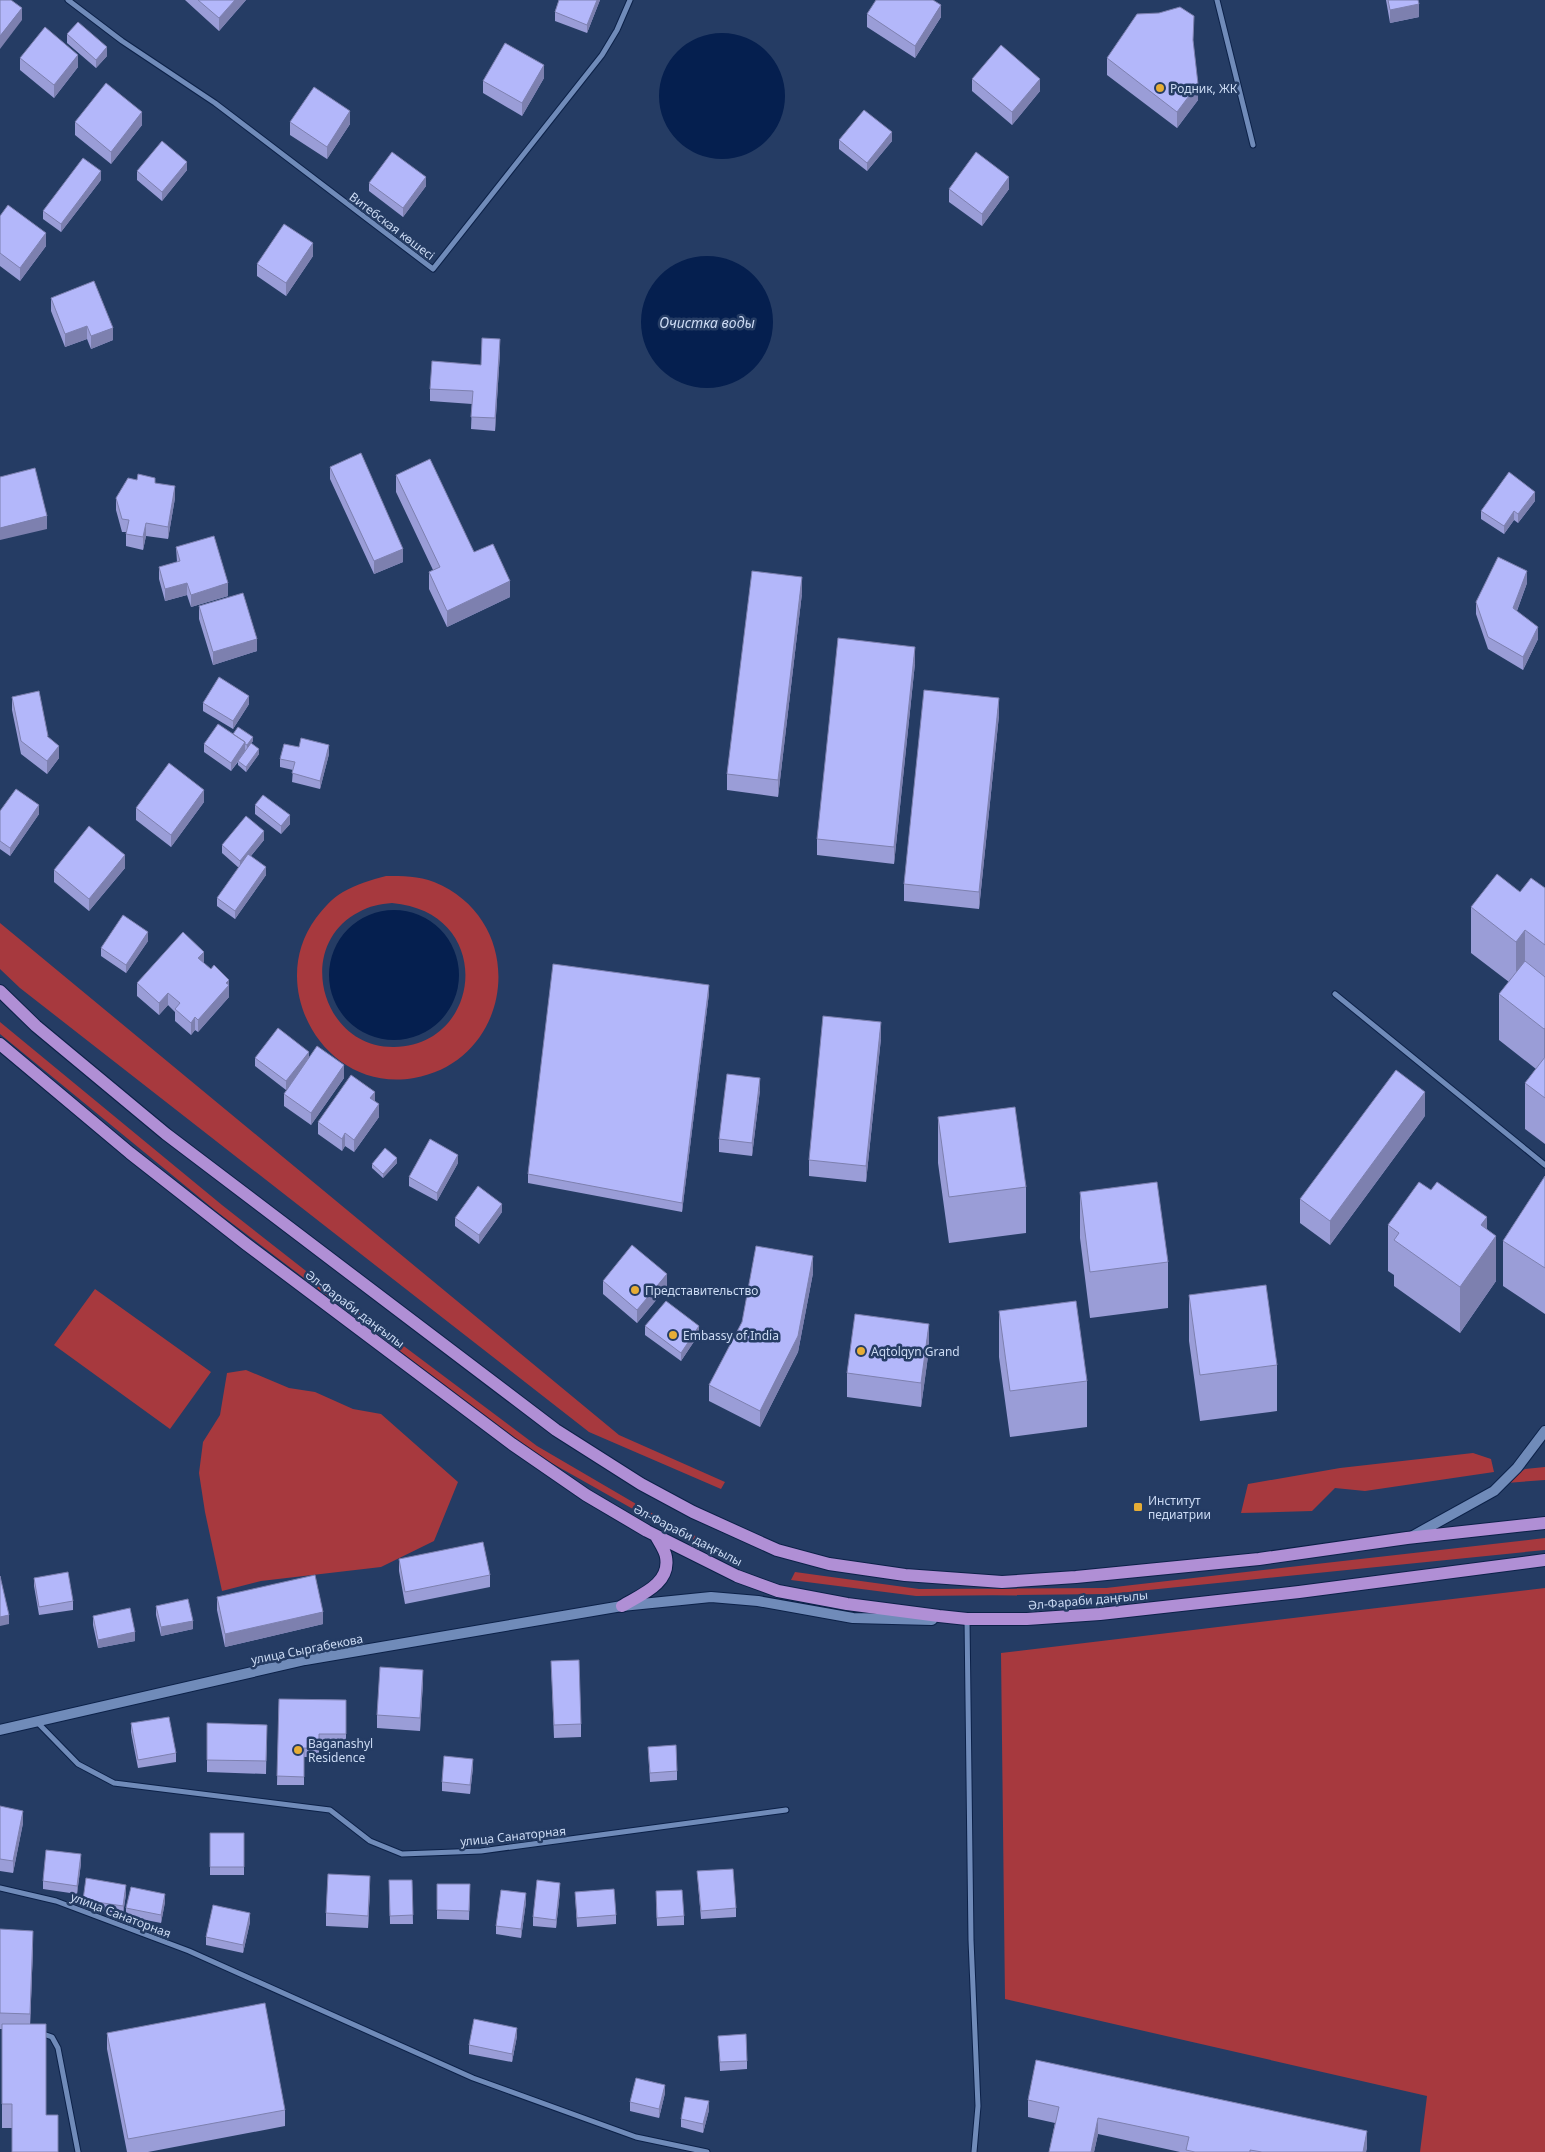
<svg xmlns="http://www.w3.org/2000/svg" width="1545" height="2152" viewBox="0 0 1545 2152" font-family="'Noto Sans',sans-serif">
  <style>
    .green { fill: #a7393e; fill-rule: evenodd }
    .water { fill: #051f4f }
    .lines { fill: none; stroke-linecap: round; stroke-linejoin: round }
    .street-casing { stroke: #0c2148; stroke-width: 7 }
    .secondary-casing { stroke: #0c2148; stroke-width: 12 }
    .primary-casing { stroke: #0c2148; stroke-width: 14 }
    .street { stroke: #708bb9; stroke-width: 5 }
    .secondary { stroke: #708bb9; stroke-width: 10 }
    .primary { stroke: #b08fd5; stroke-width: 12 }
    .wall { fill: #9a9dd7 }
    .shaded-wall { fill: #7d80af }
    .building { fill: #b3b7fa; stroke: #7d80af }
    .poi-dot { fill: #e6ad36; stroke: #253c64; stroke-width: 2 }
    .labels { text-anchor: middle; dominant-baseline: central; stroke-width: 5; stroke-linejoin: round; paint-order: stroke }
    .poi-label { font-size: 12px; fill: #ccdbf4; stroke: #253c64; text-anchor: start }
    .street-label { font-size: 12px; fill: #ccdbf4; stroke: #253c64 }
    .water-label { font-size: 14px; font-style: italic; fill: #cddbf4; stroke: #253c64 }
  </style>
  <rect width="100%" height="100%" fill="#253c64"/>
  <!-- green -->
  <path class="green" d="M386,876C402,876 419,876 434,882C530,921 515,1060 414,1078C326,1094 264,988 316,918C324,908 332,898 343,892C357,884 371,880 386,876ZM392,903C496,912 483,1046 394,1047C321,1048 294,945 359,912C369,906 380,904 392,903Z
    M0,923L619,1435L725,1482L721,1489L589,1432L20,988L0,969Z
    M0,1022L222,1205L357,1311L537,1446L667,1522L718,1547L716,1553L663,1526L532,1452L216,1211L0,1034Z
    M95,1289L211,1372L170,1429L54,1345Z
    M246,1370L289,1388L315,1392L353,1409L381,1414L458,1482L434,1541L381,1567L261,1581L222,1591L205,1512L199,1473L203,1442L220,1415L227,1373Z
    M1473,1453L1491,1459L1494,1472L1365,1491L1335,1488L1312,1511L1241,1513L1248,1484L1340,1468Z
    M1545,1467V1480L1506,1483L1525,1469Z
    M1545,1538V1550L1109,1594L916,1596L791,1580L795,1572L919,1589L1106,1588Z
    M1545,1588V2152H1420L1427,2096L1005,1999L1001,1653Z"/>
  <!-- water -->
  <path class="water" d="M659 96a63 63 0 1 1 126 0a63 63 0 1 1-126 0Z
    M641 322a66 66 0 1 1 132 0a66 66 0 1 1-132 0Z
    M329 975a65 65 0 1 1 130 0a65 65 0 1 1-130 0Z"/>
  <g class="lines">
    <defs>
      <path id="street" d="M68,0L122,41L215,103L433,269L602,55L617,30L630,0
        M1217,0L1253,145
        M1335,994L1545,1165
        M967,1619L971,1940L978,2106L974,2152
        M37,1722L78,1764L114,1783L330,1810L370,1841L402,1854L481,1851L786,1810
        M0,1888L56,1901L189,1951L473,2078L636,2137L707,2152
        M40,2033L52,2037L58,2048L78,2152"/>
      <path id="secondary" d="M1411,1537L1494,1491L1517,1468L1545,1431
        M0,1730L305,1660L622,1606L711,1597L758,1601L853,1618L932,1620"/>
      <path id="primary" d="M0,991L36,1026L166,1134L556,1430L641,1484L693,1512L777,1550L829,1564L905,1575L1002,1582L1076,1577L1259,1559L1407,1538L1545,1523
        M0,1044L130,1153L246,1244L512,1444L586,1495L647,1531L737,1576L778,1591L847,1604L939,1616L967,1619H1027L1100,1614L1299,1592L1545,1560
        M622,1606C640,1595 671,1584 666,1557C665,1550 659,1542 656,1536"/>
    </defs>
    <!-- street casing -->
    <use href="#street" class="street-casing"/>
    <!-- secondary casing -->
    <use href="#secondary" class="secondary-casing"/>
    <!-- primary casing -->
    <use href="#primary" class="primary-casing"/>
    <!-- street -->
    <use href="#street" class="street"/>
    <!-- secondary -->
    <use href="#secondary" class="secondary"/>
    <!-- primary -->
    <use href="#primary" class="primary"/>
  </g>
  <!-- wall -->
  <path class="wall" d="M185,0H246L219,31Z
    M559,0H600L587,33L555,21V12Z
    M1386,0H1418L1419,17L1390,23Z
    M867,14L941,17L915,58L867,27Z
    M67,34L107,56L96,68L67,43Z
    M1193,44L1198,100L1177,128L1107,75V58Z
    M20,58L78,67L54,98L20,70Z
    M544,78L522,116L483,93V81Z
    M972,79L1040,91L1012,125L972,91Z
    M75,122L142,125L111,164L75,135Z
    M290,122L350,124L327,159L290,135Z
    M839,140L892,141L867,171L839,149Z
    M187,170L162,201L137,180V171Z
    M101,180L61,232L43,219V211Z
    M369,183L426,186L403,217L369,191Z
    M949,189H1009L982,226L949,202Z
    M0,216L46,246L20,281L0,266Z
    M313,256L286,296L257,276V264Z
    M51,298L113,340L91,349L87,339L65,347L51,311Z
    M500,352L495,431L471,429L472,404L430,401V389L481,365Z
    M330,467L403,562L374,574L330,479Z
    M396,475L510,597L447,627L429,589V572L433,570L396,492Z
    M137,480L155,483L175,498L168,539L146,536L143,550L126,546V532H122L116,510V498Z
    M1535,501L1518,523L1514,520L1504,534L1481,519V511Z
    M176,547L228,596L191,607L187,595L165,601L159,579V567L177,562Z
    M1527,583L1517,611L1538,639L1523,670L1488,649L1476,614V602Z
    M802,593L778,797L727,790V774Z
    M199,606L257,651L213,665L199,619Z
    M915,663L894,864L817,855V839Z
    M12,697L48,738L59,758L47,774L21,754L12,710Z
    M203,703L249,704L233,729L203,711Z
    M999,715L979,909L904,901V884Z
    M233,734L253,741L251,743L259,754L246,772L238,765V762L231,771L204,752V744Z
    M299,747L329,754L320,789L292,782L293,770L280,767V759Z
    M204,802L171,847L136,820V808Z
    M255,805L290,824L281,834L255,814Z
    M0,811L39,814L10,856L0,849Z
    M264,840L251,856L266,875L235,919L217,906V898L239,868L222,853V845Z
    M125,868L89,911L54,882V870Z
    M1545,888V1144L1525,1129V1083L1536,1069L1499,1040V994L1509,982L1471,953V907L1520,892Z
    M148,941L126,973L101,956V948Z
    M204,963L229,992V997L198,1032L195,1030L191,1035L175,1021V1012L168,1005L159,1015L137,996V983Z
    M709,993L682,1212L528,1183V1174Z
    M881,1038L866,1182L809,1176V1160Z
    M255,1058H309L344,1078L311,1125L284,1106V1094L293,1080L286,1090L255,1066Z
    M760,1090L752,1156L719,1152V1139Z
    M375,1101L379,1117L354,1152L345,1146L342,1151L318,1134V1122Z
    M1425,1116L1330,1245L1300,1223V1199Z
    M938,1117L1026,1187V1233L949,1243L938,1163Z
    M397,1163L383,1178L372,1168V1164Z
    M458,1163L437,1201L409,1186V1177Z
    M1545,1176V1314L1503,1286V1241Z
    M1080,1192L1168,1262V1308L1090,1318L1080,1238Z
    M502,1212L479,1244L455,1226V1218Z
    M1388,1225L1487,1229L1496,1281L1460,1333L1394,1286V1275L1388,1271Z
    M813,1273L798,1352L760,1427L709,1401V1385Z
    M603,1281L667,1287L637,1323L603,1294Z
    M1189,1295L1277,1365V1411L1200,1421L1189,1341Z
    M999,1311L1087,1381V1427L1010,1437L999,1357Z
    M645,1326L699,1334L681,1361L645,1335Z
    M929,1349L921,1407L847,1397V1373Z
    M399,1559L490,1575V1587L405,1604L399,1571Z
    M34,1578L73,1601V1610L39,1615L34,1586Z
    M217,1597L323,1624L225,1647L217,1610Z
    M156,1606L193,1629L161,1636L156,1615Z
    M93,1616L135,1641L98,1648L93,1625Z
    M551,1661L581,1724V1737L554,1738Z
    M423,1682L420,1731L377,1728V1715Z
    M279,1699L346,1700V1743L319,1742V1757H304V1785H277Z
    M131,1723L176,1753V1762L138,1768L131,1732Z
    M207,1723L267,1725L266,1774L207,1772Z
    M648,1747L677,1771V1780L650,1782Z
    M473,1767L470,1794L442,1791V1782Z
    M0,1806L23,1823L13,1873L0,1871Z
    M210,1833H244V1875H210Z
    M81,1863L77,1894L43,1889V1881Z
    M697,1871L736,1908V1917L701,1919Z
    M389,1880H412L413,1924H390Z
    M437,1884H470L469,1920L437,1919Z
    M370,1888L368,1928L326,1926V1913Z
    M560,1891L556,1928L533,1926V1917Z
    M575,1892L616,1915V1924L577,1927Z
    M126,1894L123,1914L83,1908V1900Z
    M656,1899L684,1916V1925L657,1926Z
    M165,1902L161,1923L126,1916V1908Z
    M526,1902L521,1938L496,1934V1926Z
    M250,1922L243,1953L206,1945V1937Z
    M0,1929L33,1947L30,2024L12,2128H2V2029H0Z
    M107,2033L285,2110V2126L148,2152H127L107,2049Z
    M517,2036L512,2062L469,2054V2045Z
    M718,2036L747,2061V2069L720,2071Z
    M665,2093L659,2118L630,2111V2102Z
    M1028,2100L1367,2147L1366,2152H1180L1098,2134L1094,2152H1049L1055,2123L1028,2117Z
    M709,2110L703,2133L681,2127V2119Z"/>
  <!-- shaded-wall -->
  <path class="shaded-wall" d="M235,0H246L219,31V18Z
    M597,0H600L587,33V25Z
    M1419,4V17L1390,23V10Z
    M941,5V17L915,58V46Z
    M22,8V20L0,49V36Z
    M107,47V56L96,68V60Z
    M78,55V67L54,98V85Z
    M544,65V78L522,116V103Z
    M1040,79V91L1012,125V112Z
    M1198,84V100L1177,128V112Z
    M350,111V124L327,159V147Z
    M142,112V125L111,164V152Z
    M892,132V141L867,171V163Z
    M187,162V170L162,201V192Z
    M101,171V180L61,232V224Z
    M426,177V186L403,217V208Z
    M1009,177V189L982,226V214Z
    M46,233V246L20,281V268Z
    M313,243V256L286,296V283Z
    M87,326V339L65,347V334Z
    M113,328V340L91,349V336Z
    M500,339V352L495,431V418Z
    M175,486V498L168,539V527Z
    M1535,492V501L1518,523V514Z
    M1514,511V520L1504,534V526Z
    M47,516V529L0,540V528Z
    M146,523V536L143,550V537Z
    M403,549V562L374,574V561Z
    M1527,571V583L1513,621V608Z
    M802,577V593L778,797V780Z
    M510,581V597L447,627V611Z
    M187,583V595L165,601V589Z
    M228,583V596L191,607V595Z
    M1538,627V639L1523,670V657Z
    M257,639V651L213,665V652Z
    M915,647V663L894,864V847Z
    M249,696V704L233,729V721Z
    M999,698V715L979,909V892Z
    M253,737V741L247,749V745Z
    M245,742V751L231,771V763Z
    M329,745V754L320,789V781Z
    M59,746V758L47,774V761Z
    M259,749V754L246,772V767Z
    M204,790V802L171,847V835Z
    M39,805V814L10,856V848Z
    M290,815V824L281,834V826Z
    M264,831V840L240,869V861Z
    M125,855V868L89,911V899Z
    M266,867V875L235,919V911Z
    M1525,930V976L1516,988V942Z
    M148,932V941L126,973V965Z
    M204,952V964L198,958Z
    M229,980V997L198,1032V1020Z
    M709,985V993L682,1212V1203Z
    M168,993V1005L159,1015V1003Z
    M195,1017V1030L191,1035V1023Z
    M881,1022V1038L866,1182V1166Z
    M1545,1028V1074L1544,1075V1029Z
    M309,1052V1060L286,1090V1081Z
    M344,1065V1078L311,1125V1113Z
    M760,1078V1090L752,1156V1143Z
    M375,1092V1104L370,1098Z
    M1425,1092V1116L1330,1245V1221Z
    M379,1104V1117L354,1152V1140Z
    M345,1133V1146L342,1151V1139Z
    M458,1155V1163L437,1201V1193Z
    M397,1158V1163L383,1178V1174Z
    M502,1204V1212L479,1244V1235Z
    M1487,1217V1249L1496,1236V1281L1460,1333V1287L1481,1225Z
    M813,1256V1273L798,1352L760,1427V1411Z
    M667,1274V1287L637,1323V1310Z
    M929,1324V1349L921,1407V1383Z
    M699,1326V1334L681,1361V1353Z
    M323,1612V1624L225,1647V1634Z
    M9,1615V1624L0,1626V1617Z
    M193,1621V1629L161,1636V1627Z
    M135,1632V1641L98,1648V1640Z
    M423,1670V1682L420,1731V1718Z
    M473,1759V1767L470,1794V1785Z
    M23,1811V1823L13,1873V1861Z
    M81,1854V1863L77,1894V1886Z
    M370,1876V1888L368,1928V1916Z
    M560,1883V1891L556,1928V1920Z
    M126,1885V1894L123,1914V1906Z
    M526,1893V1902L521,1938V1929Z
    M165,1894V1902L161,1923V1915Z
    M250,1913V1922L243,1953V1945Z
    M33,1931V1947L30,2030V2014Z
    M517,2028V2036L512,2062V2054Z
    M665,2085V2093L659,2118V2109Z
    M709,2101V2110L703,2133V2124Z
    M1098,2118V2134L1094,2152H1091Z
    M1367,2131V2147L1366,2152H1363Z"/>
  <!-- building -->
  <path class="building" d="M0,0H11L22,8L0,36Z
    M198,0H235L219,18Z
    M559,0H597L587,25L555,12Z
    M876,0H933L941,5L915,46L867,14Z
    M1388,0H1418L1419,4L1390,10Z
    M1180,7L1194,16L1193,40L1198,84L1177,112L1107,58L1137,14L1159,13Z
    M78,22L107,47L96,60L67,34Z
    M45,27L78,55L54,85L20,58Z
    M505,43L544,65L522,103L483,81Z
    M1001,45L1040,79L1012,112L972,79Z
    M106,83L142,112L111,152L75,122Z
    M314,87L350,111L327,147L290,122Z
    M864,110L892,132L867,163L839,140Z
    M162,141L187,162L162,192L137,171Z
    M392,152L426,177L403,208L369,183Z
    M976,152L1009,177L982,214L949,189Z
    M83,158L101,171L61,224L43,211Z
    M8,205L46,233L20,268L0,253V216Z
    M284,224L313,243L286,283L257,264Z
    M94,281L113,328L91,336L87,326L65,334L51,298Z
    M482,338L500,339L495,418L471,417L473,391L430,389L432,361L481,365Z
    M361,453L403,549L374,561L330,467Z
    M430,459L474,552L493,544L510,581L447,611L429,572L440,567L396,475Z
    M35,468L47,516L0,528V477Z
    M1509,472L1535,492L1518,514L1514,511L1504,526L1481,511Z
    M138,474L155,478V483L175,486L168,527L146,523L143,537L126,534L129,520L122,519L116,498L128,478L137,480Z
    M214,536L228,583L191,595L187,583L165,589L159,567L180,561L176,547Z
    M1498,557L1527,571L1513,608L1538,627L1523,657L1488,637L1476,602Z
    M752,571L802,577L778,780L727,774Z
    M243,593L257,639L213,652L199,606Z
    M838,638L915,647L894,847L817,839Z
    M219,677L249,696L233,721L203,703Z
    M924,690L999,698L979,892L904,884Z
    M39,691L48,736H47L59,746L47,761L21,741L12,697Z
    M218,724L245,742L231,763L204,744Z
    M238,727L253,737L247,745L245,744V742L233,734Z
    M301,738L329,745L320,781L292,773L295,762L280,759L284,744L299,747Z
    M251,743L259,749L246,767L238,761Z
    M169,763L204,790L171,835L136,808Z
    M16,789L39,805L10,848L0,841V811Z
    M263,795L290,815L281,826L255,805Z
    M246,816L264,831L240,861L222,845Z
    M89,826L125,855L89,899L54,870Z
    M248,854L266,867L235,911L217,898Z
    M1497,874L1520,892L1531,878L1545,888V945L1525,930L1516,942L1471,907Z
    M123,915L148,932L126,965L101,948Z
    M183,932L204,952L198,958L211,969L214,965L229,980L226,983L229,985L198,1020L195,1017L191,1023L175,1009L180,1003L168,993L159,1003L137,983Z
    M1525,961L1545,977V1028L1544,1029L1499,994Z
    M553,964L709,985L682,1203L528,1174Z
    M823,1016L881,1022L866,1166L809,1160Z
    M278,1028L309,1052L286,1081L255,1058Z
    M317,1046L344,1065L311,1113L284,1094Z
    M1545,1057V1098L1525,1083Z
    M1396,1070L1425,1092L1330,1221L1300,1199Z
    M727,1074L760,1078L752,1143L719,1139Z
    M351,1075L375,1092L370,1098L379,1104L354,1140L345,1133L342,1139L318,1122Z
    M1015,1107L1026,1187L949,1197L938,1117Z
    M430,1139L458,1155L437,1193L409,1177Z
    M385,1148L397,1158L383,1174L372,1164Z
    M1545,1176V1268L1503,1241Z
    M1157,1182L1168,1262L1090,1272L1080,1192Z
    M1419,1182L1431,1190L1437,1182L1487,1217L1481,1225L1496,1236L1460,1287L1394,1240L1399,1233L1388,1225Z
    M478,1186L502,1204L479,1235L455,1218Z
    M632,1245L667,1274L637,1310L603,1281Z
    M756,1246L813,1256L798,1336L760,1411L709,1385L742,1322Z
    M1266,1285L1277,1365L1200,1375L1189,1295Z
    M666,1301L699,1326L681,1353L645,1326Z
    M1076,1301L1087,1381L1010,1391L999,1311Z
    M855,1314L929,1324L921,1383L847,1373Z
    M483,1542L490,1575L405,1592L399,1559Z
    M68,1572L73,1601L39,1607L34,1578Z
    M315,1575L323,1612L225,1634L217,1597Z
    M0,1576L9,1615L0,1617Z
    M188,1599L193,1621L161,1627L156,1606Z
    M130,1608L135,1632L98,1640L93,1616Z
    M579,1660L581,1724L554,1725L551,1661Z
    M380,1667L423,1670L420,1718L377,1715Z
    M279,1699L346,1700V1734H319V1749L304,1748V1777L277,1776Z
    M169,1717L176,1753L138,1760L131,1723Z
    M207,1723L267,1725L266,1761L207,1760Z
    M676,1745L677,1771L650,1773L648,1747Z
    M444,1756L473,1759L470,1785L442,1782Z
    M0,1806L23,1811L13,1861L0,1859Z
    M210,1833H244V1867H210Z
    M46,1850L81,1854L77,1886L43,1881Z
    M733,1869L736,1908L701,1911L697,1871Z
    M328,1874L370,1876L368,1916L326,1913Z
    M86,1878L126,1885L123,1906L83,1900Z
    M389,1880H412L413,1915L390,1916Z
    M537,1880L560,1883L556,1920L533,1917Z
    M437,1884H470L469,1911L437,1910Z
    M131,1887L165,1894L161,1915L126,1908Z
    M614,1889L616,1915L577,1918L575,1892Z
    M501,1890L526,1893L521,1929L496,1926Z
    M682,1890L684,1916L657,1918L656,1891Z
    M213,1905L250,1913L243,1945L206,1937Z
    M0,1929L33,1931L30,2014L0,2013Z
    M265,2003L285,2110L128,2139L107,2033Z
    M474,2019L517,2028L512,2054L469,2045Z
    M2,2024H46V2115H58V2152H12V2104H2Z
    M746,2034L747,2061L720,2062L718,2036Z
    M1036,2060L1367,2131L1363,2152H1262L1250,2150V2152H1195L1186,2150L1189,2137L1098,2118L1091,2152H1049L1059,2107L1028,2100Z
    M636,2078L665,2085L659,2109L630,2102Z
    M685,2097L709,2101L703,2124L681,2119Z"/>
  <!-- markers -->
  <g class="poi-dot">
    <circle cx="1160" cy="88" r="5"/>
    <circle cx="635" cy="1290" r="5"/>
    <circle cx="673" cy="1335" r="5"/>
    <circle cx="861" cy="1351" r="5"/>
    <rect x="1133" y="1502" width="10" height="10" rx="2.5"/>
    <circle cx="298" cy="1750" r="5"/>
  </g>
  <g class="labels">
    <!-- poi labels -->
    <g class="poi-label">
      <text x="1170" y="88">Родник, ЖК</text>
      <text x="645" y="1290">Представительство</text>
      <text x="683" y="1335">Embassy of India</text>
      <text x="871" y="1351">Aqtolqyn Grand</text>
      <text x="1148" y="1500">Институт<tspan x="1148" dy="14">педиатрии</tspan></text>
      <text x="308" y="1743">Baganashyl<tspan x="308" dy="14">Residence</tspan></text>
    </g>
    <!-- street labels -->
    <g class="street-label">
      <text transform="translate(392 226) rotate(37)">Витебская көшесі</text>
      <text transform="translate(355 1309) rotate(37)">Әл-Фараби даңғылы</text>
      <text transform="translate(688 1535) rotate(27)">Әл-Фараби даңғылы</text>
      <text transform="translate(1088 1600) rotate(-5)">Әл-Фараби даңғылы</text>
      <text transform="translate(307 1649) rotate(-11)">улица Сыргабекова</text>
      <text transform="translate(513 1836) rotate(-6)">улица Санаторная</text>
      <text transform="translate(121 1915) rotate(21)">улица Санаторная</text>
    </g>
    <!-- water labels -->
    <g class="water-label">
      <text x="707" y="322">Очистка воды</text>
    </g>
  </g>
</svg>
